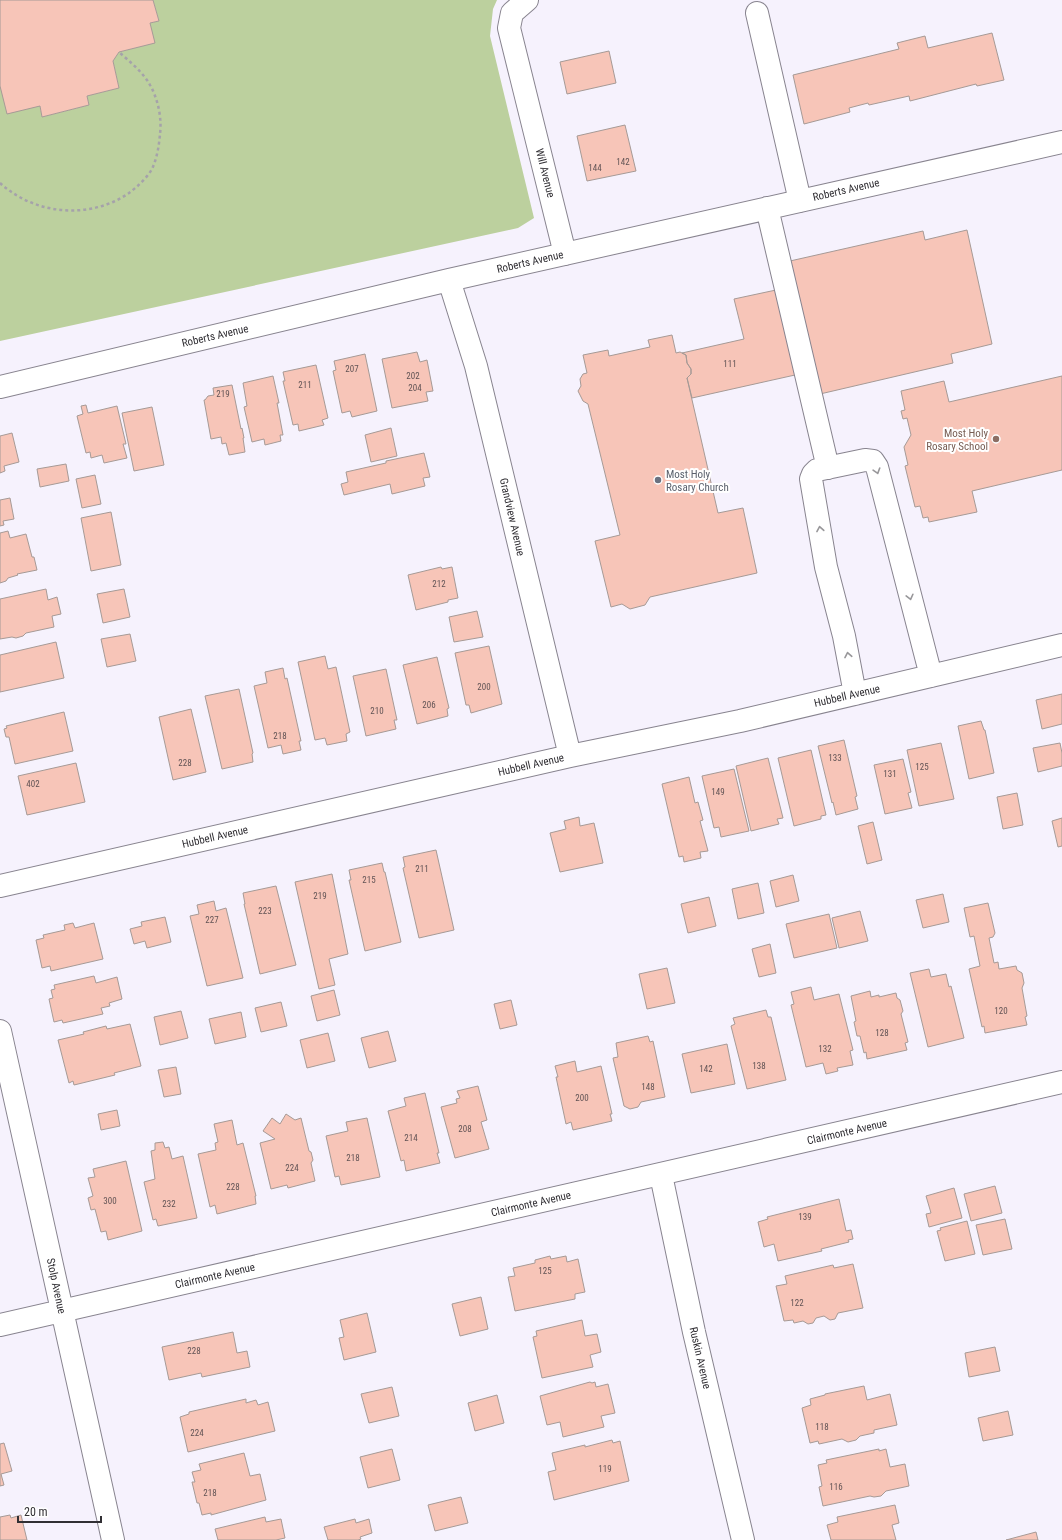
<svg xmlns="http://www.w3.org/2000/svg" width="1062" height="1540" viewBox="0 0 1062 1540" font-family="'Roboto Condensed',sans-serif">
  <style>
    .green { fill: #bcd09e }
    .building { fill: #f7c5b8; stroke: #a69a96 }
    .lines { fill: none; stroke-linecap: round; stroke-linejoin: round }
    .minor-casing { stroke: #88848f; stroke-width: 24 }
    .path { stroke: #a5a2aa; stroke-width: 2.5; stroke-dasharray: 3 3; stroke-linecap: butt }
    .minor { stroke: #fff; stroke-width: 22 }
    .oneway { stroke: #98979a }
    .education-dot { fill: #8d6e63; stroke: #fff; stroke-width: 1.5 }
    .worship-dot { fill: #6b7280; stroke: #fff; stroke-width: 1.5 }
    .labels { text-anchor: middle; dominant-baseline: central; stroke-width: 4; stroke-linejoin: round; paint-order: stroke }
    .number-label { font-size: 9px; fill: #625455 }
    .street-label { font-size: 11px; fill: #312f34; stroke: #fff }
    .education-label { font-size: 11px; fill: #785e54; stroke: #fff; text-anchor: end }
    .worship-label { font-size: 11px; fill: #5b616d; stroke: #fff; text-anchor: start }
  </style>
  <rect width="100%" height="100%" fill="#f6f2fd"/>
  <!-- green -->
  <path class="green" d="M153,0H497L493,9L490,36L534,218L518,228L0,341V86L40,106L42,117L89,105L87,96L119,88L113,61L119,52L154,43L150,23L159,21Z"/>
  <!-- building -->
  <path class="building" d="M0,0H153L159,21L150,23L155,43L119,52L113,61L119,88L87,96L89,105L42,117L40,106L7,114L0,86Z
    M992,33L1004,80L977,86L976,84L910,101L909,96L869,105L868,103L849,108L850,112L804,124L793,75L899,49L897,43L925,36L928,48Z
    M609,51L616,83L567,94L560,62Z
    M625,125L636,171L587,181L577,136Z
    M967,230L992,344L951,354L953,363L820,394L790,261L923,231L925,240Z
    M776,290L795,375L692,398L687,378L691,374V369L687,363L686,355L682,353L744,339L734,299Z
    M672,335L676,353L680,352L686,355L687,363L691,369V374L687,378L718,513L743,508L757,573L650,597L645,605L630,609L622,604L611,607L595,541L620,535L588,404L583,401L578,391L581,386L580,379L583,374L587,373L583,355L608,350L609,356L650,347L648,340Z
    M417,352L420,362L427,360L433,391L426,392L428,401L392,408L382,359Z
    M365,354L377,411L352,417L350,411L342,413L333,371L336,370L334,361Z
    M316,365L328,418L322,420L324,425L299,431L298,424L293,425L283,381H285L283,372Z
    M273,376L279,403H277L283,435H280L281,441L265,445L264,439L252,442L244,407L247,406L243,383Z
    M1062,376V470L972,491L977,512L929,522L928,517L923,518L920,506L915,507L905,466L908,465L904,447L911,435L907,418L903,419L901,411L905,410L901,391L944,381L949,402Z
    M232,385L241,429L242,428L244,438H243L245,452L229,455L226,443L222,444L221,437L211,439L204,400H205L208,396L214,395L213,388Z
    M86,405L88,413L117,406L126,444H123L127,458L104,463L102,455L91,458L90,452L86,453L77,416L83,414L81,406Z
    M152,407L164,465L134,471L122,413Z
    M391,428L397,456L371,462L365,435Z
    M12,433L19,462L4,466L5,471L0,473V436Z
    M424,453L430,477L423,478L425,486L392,494L390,484L344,495L341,484L348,482L346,472L386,463V461Z
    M66,464L69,481L40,487L37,469Z
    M95,475L101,504L82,508L76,479Z
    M10,498L14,519L3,521L4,525L0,526V500Z
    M111,512L121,565L91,571L81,518Z
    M8,531L10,538L26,534L32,557H34L37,570L17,574L18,575L8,578L6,581L0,583V533Z
    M441,567L442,569L452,567L458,598L448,600V602L416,610L408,575Z
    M46,589L48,600L57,597L61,614L52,616L54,627L26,633L23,636L16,638L12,637L0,639V599Z
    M124,589L130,617L103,623L97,594Z
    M477,611L483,637L454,642L449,617Z
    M130,634L136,661L107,667L101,639Z
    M56,642L64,678L0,692V655Z
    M489,646L502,704L471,713L469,705H466L455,653Z
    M325,656L328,669L336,667L350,732L346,734L347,741L327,745L325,738L315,740L298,662Z
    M437,657L449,708L447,709L448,716L417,724L403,665Z
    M283,668L285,679L287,678L301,741H299L301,750L283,754L281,745L268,748L254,686L267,683L265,672Z
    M386,669L397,720H394L396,729L366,736L353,676Z
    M239,689L253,753L252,754L253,762L222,769L205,696Z
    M1062,694V724L1042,729L1036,700Z
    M191,709L206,772L173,780L159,717Z
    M64,712L73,751L15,764L9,737H6L4,729L7,728L6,726Z
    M981,721L984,730H985L994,773L969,779L958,726Z
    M844,740L857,796L855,797L858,809L836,815L833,802L832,803L818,746Z
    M941,743L954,799L919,806L907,750Z
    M1060,743L1062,753V766L1038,772L1033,748Z
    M811,750L826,815L821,816V819L794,826L778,758Z
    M768,758L783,818L777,819L779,824L751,831L736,766Z
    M903,759L911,792L908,793L912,808L885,814L874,765Z
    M76,763L85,802L27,815L18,776Z
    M734,769L749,831L721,837L719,827L714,828L702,776Z
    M689,777L695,803L698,802L703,820L700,821L708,851L700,852L701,858L684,862L683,856L679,857L662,784Z
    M1017,793L1023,825L1003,829L997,797Z
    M579,817L580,826L594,823L603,863L560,872L550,833L566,829L564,821Z
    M1062,818V846L1058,847L1052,821Z
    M873,822L882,860L867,864L858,826Z
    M436,850L454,930L419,938L403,868L405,867L403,857Z
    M382,863L384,872H385L401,942L365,951L349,880H351L349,870Z
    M332,874L348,954L329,959L335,985L319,989L295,882Z
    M793,875L799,901L776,907L770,881Z
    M758,883L764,913L738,919L732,889Z
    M276,886L296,965L260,974L244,904H245L243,893Z
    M943,894L949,922L923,928L916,900Z
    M709,897L716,926L688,933L681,904Z
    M214,901L216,911L226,908L243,978L207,986L190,916L199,914L197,905Z
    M988,903L995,933L993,937L989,938L994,963L998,962L999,969L1016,966L1017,970L1022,973L1024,983L1022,988L1027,1016L1025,1017L1027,1025L985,1033L984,1026L982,1027L969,969L980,966L974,936L970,937L964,908Z
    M860,911L868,941L839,948L832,918Z
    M829,914L837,948L794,958L786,924Z
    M165,917L171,942L147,948L145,941L134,944L130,929L142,926L141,922Z
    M73,923L75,928L94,923L103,959L51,971L50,966L42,968L36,940L44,938L43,935L65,930L64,925Z
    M770,944L776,973L759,977L752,949Z
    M667,968L675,1003L647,1009L639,974Z
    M929,969L931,977L946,974L949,987L951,986L964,1038L928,1047L910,973Z
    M94,976L96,983L117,977L122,999L109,1003L110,1006L101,1008L103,1014L63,1023L62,1020L54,1022L49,999L53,998L51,990L55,989L54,985Z
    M811,987L814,1000L839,994L853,1050L850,1051L853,1065L837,1068L838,1071L826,1074L823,1063L806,1067L791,1005L794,1004L791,992Z
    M334,990L340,1015L317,1021L311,996Z
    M870,991L871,997L879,995V997L896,993L897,998L900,1000L903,1011L901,1014L908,1042L905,1043L907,1050L867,1059L866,1052L864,1053L860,1036H857L854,1022L856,1021L851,996Z
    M511,1000L517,1025L500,1029L494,1004Z
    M281,1002L287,1026L261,1032L255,1008Z
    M766,1010L768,1017H771L786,1080L747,1089L731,1026L735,1024L733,1018Z
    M181,1011L188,1038L160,1045L154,1017Z
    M241,1012L246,1037L215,1044L209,1019Z
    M130,1024L141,1066L114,1073L115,1075L74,1085L73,1081L69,1083L58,1040L84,1034L83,1032L106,1026L107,1029Z
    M388,1031L396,1061L369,1068L361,1038Z
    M328,1033L335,1061L307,1068L300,1040Z
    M648,1036L650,1042L653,1041L665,1097L641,1102L638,1107L630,1109L624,1106L613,1058L618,1057L616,1043Z
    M727,1044L735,1084L691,1093L682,1054Z
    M575,1061L577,1072L601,1066L612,1114H610L612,1121L573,1130L571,1122L566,1124L556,1077H558L555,1066Z
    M176,1067L181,1094L164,1097L158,1070Z
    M478,1086L487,1120L481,1122L489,1149L455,1158L441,1107L457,1103L456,1099L460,1098L457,1091Z
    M425,1093L439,1153H437L440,1163L406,1171L404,1160L401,1161L388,1111L406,1106L404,1098Z
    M117,1110L120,1126L101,1130L98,1114Z
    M286,1114L295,1120L301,1118L309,1151L311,1152L313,1160L311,1163L315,1181L288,1188L287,1185L271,1189L260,1143L275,1139L263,1131L272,1118L280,1124Z
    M367,1118L380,1177L341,1185L339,1176L335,1177L326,1136L348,1131L346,1122Z
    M232,1120L237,1145L243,1143L256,1196H255L256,1204L217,1214L215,1205L210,1207L198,1154L216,1150L215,1143L218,1142L214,1124Z
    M163,1142L165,1148L169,1147L172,1159L183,1156L197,1218L158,1226L156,1219L153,1220L144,1182L155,1179L151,1151L155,1150V1143Z
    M126,1161L142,1231L108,1240L106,1231L101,1232L95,1209L91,1210L88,1198L93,1196L88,1178L95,1177L93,1169Z
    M995,1186L1002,1213L971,1221L964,1194Z
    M954,1188L962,1218L929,1227L926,1214L931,1213L926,1196Z
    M839,1199L846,1231L851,1230L853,1239L848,1240L849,1242L821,1249L822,1251L778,1261L774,1244L764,1247L758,1222L768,1219L767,1217Z
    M1005,1219L1012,1249L983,1255L976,1225Z
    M967,1221L975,1254L945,1261L937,1231L941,1230L940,1228Z
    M550,1256L551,1259L566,1256L567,1262L578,1259L585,1292L575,1294V1299L515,1311L508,1277L515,1276L513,1268L535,1263V1260Z
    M853,1264L863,1308L838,1313L835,1319L830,1320L824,1316L816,1318L813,1323L808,1324L803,1321L794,1323L793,1320L784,1321L776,1286L787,1284L785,1276L833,1265L834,1268Z
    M481,1297L488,1329L460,1336L452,1304Z
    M367,1313L376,1352L344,1360L339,1338L344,1337L340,1320Z
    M582,1320L585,1336L597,1334L601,1352L590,1355L593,1367L542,1378L533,1337L537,1336L536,1331Z
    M233,1332L237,1353L247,1351L250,1367L202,1377L201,1373L169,1380L162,1347Z
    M995,1347L1000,1371L969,1377L965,1353Z
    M590,1382L592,1383L595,1382L596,1387L608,1384L615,1413L601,1416L604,1427L563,1437L560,1422L547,1425L540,1396Z
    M864,1386L867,1400L890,1394L897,1425L874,1430V1433L860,1436L856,1440L848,1442L842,1439L819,1444L818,1441L810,1443L802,1408L811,1405L810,1399L825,1395V1394Z
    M392,1387L399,1416L369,1423L361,1394Z
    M497,1395L504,1423L475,1431L468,1403Z
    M246,1399V1403L256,1400L258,1405L268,1402L275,1431L188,1452L180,1417L189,1414V1412Z
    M1008,1411L1013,1435L983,1441L978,1418Z
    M612,1440L613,1443L620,1441L629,1481L554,1500L548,1472L556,1470L552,1453L585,1445V1447Z
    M4,1443L12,1471L1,1474L4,1485L0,1486V1444Z
    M392,1449L400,1480L368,1488L360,1457Z
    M879,1449V1451L886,1449L890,1467L905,1464L909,1486L886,1491L881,1496L874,1497L870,1496L823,1506L819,1487L822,1486L818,1465L827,1463L826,1460Z
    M244,1453L250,1476L260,1474L266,1500L211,1515V1513L202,1515L199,1503H197L192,1482H195L192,1472L201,1470L199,1464Z
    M461,1497L468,1523L435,1531L428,1505Z
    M895,1505L899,1523L892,1525L896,1540H831L827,1525L838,1522L837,1517Z
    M10,1515L11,1518L21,1515L27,1540H0V1517Z
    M265,1517L266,1522L281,1519L285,1538L276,1540H218L215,1529Z
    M355,1519L356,1523L369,1519L372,1533L360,1537L361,1539L358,1540H328L324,1527Z
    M1036,1532L1038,1540H1006Z"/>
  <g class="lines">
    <defs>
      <path id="minor" d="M527,0L512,13L509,28L565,254
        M757,13L800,201
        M767,208L828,468
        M449,280L476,366L570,756
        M0,387L449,280L1062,142
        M855,694L844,636L826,567L811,479L813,474L817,470L865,460L873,461L877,467L931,676
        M0,886L570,756L740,721L1062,645
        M0,1031L113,1540
        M661,1175L694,1332L743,1540
        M0,1325L1062,1082"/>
    </defs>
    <!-- minor casing -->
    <use href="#minor" class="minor-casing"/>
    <!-- path -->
    <path class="path" d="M0,183C35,215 90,220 129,193C137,187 147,178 152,169C157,158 159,146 160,134C162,118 158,99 150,85C143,72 129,61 119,52"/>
    <!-- minor -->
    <use href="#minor" class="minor"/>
  </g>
  <!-- one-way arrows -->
  <defs><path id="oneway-chevron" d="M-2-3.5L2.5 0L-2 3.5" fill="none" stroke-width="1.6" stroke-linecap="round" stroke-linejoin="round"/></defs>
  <g class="oneway">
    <use href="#oneway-chevron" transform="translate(877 471) rotate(73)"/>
    <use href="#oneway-chevron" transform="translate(820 529) rotate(-100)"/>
    <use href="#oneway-chevron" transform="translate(910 597) rotate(76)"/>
    <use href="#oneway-chevron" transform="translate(848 655) rotate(-101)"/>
  </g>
  <!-- markers -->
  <circle class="education-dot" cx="996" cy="439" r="4"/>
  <circle class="worship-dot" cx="658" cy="480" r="4"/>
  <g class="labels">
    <!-- number labels -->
    <g class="number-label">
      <text x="623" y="162">142</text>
      <text x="595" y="168">144</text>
      <text x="730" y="364">111</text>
      <text x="352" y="369">207</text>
      <text x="413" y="376">202</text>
      <text x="305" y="385">211</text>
      <text x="415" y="388">204</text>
      <text x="223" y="394">219</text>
      <text x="439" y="584">212</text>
      <text x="484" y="687">200</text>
      <text x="429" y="705">206</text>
      <text x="377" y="711">210</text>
      <text x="280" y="736">218</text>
      <text x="835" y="758">133</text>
      <text x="185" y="763">228</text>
      <text x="922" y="767">125</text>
      <text x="890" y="774">131</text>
      <text x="33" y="784">402</text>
      <text x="718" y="792">149</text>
      <text x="422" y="869">211</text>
      <text x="369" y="880">215</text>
      <text x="320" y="896">219</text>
      <text x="265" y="911">223</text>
      <text x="212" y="920">227</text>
      <text x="1001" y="1011">120</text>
      <text x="882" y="1033">128</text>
      <text x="825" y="1049">132</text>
      <text x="759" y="1066">138</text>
      <text x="706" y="1069">142</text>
      <text x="648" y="1087">148</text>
      <text x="582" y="1098">200</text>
      <text x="465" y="1129">208</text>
      <text x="411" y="1138">214</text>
      <text x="353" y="1158">218</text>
      <text x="292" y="1168">224</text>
      <text x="233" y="1187">228</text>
      <text x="110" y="1201">300</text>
      <text x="169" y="1204">232</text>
      <text x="805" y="1217">139</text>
      <text x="545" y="1271">125</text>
      <text x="797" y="1303">122</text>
      <text x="194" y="1351">228</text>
      <text x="822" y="1427">118</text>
      <text x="197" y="1433">224</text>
      <text x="605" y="1469">119</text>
      <text x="836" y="1487">116</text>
      <text x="210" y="1493">218</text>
    </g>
    <!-- street labels -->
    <g class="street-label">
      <text transform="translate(545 173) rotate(76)">Will Avenue</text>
      <text transform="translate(846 190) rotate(-13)">Roberts Avenue</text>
      <text transform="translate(530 262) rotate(-13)">Roberts Avenue</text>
      <text transform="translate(215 336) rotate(-13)">Roberts Avenue</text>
      <text transform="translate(512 517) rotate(77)">Grandview Avenue</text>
      <text transform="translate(847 696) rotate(-13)">Hubbell Avenue</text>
      <text transform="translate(531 765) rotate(-13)">Hubbell Avenue</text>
      <text transform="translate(215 837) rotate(-13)">Hubbell Avenue</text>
      <text transform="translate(847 1132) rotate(-13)">Clairmonte Avenue</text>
      <text transform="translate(531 1204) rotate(-13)">Clairmonte Avenue</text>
      <text transform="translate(215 1276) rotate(-13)">Clairmonte Avenue</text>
      <text transform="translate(56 1286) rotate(78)">Stolp Avenue</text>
      <text transform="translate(700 1358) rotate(77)">Ruskin Avenue</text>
    </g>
    <!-- education labels -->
    <g class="education-label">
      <text x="988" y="433">Most Holy<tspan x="988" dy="13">Rosary School</tspan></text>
    </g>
    <!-- worship labels -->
    <g class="worship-label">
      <text x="666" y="474">Most Holy<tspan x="666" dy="13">Rosary Church</tspan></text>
    </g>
  </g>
  <!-- scale -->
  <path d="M18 1516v6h83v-6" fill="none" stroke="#312f34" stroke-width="2"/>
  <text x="24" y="1516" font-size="12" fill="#312f34" stroke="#ffffff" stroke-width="3" paint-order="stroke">20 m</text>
</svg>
